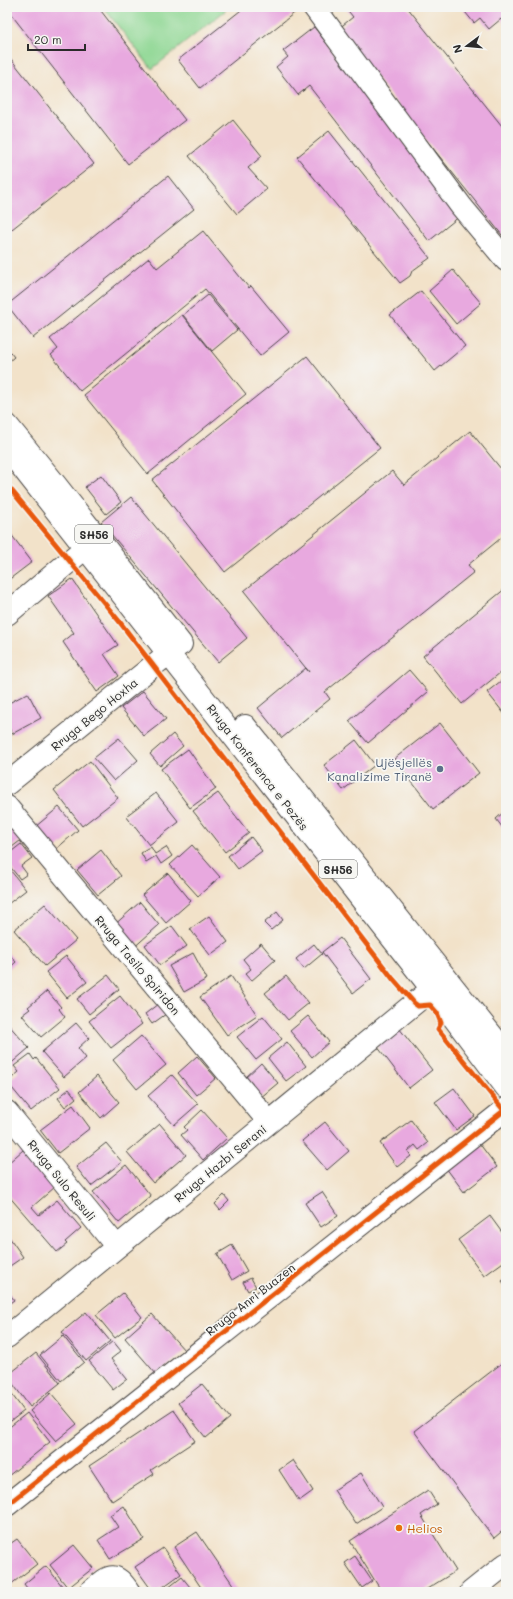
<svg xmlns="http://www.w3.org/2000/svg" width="513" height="1599" viewBox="0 0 513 1599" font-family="Mali,sans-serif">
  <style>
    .green { fill: #8ed793; stroke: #5c815f }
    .building { fill: #e8a9df }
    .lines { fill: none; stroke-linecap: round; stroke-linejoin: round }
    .minor-casing { stroke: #494643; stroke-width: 24 }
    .major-casing { stroke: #494643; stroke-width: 24 }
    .minor { stroke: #fff; stroke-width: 22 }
    .major { stroke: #fff; stroke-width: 22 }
    .cycleway-casing { stroke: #f6f6f2; stroke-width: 8 }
    .cycleway { stroke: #e8590c; stroke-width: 5 }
    .service-dot { fill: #5c6f8a; stroke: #f6f6f2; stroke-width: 1.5 }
    .food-dot { fill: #e8710a; stroke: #f6f6f2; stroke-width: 1.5 }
    .labels { text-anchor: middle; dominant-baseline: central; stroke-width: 3.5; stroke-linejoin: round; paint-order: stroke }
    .shield { fill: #f6f6f2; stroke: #686867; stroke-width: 1 }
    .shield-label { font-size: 11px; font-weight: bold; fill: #2b2b2b }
    .street-label { font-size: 12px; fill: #2b2b2b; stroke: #f6f6f2 }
    .service-label { font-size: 12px; fill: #4e5e75; stroke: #f6f6f2; text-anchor: end }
    .food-label { font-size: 12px; fill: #c56008; stroke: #f6f6f2; text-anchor: start }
  </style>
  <rect width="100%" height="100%" fill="#f6f6f2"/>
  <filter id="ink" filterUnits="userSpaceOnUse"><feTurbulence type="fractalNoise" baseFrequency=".025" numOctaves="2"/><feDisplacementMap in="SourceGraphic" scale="8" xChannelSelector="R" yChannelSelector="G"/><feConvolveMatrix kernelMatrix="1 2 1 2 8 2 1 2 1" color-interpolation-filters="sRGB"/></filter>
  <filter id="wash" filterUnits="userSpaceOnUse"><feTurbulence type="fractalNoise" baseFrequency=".012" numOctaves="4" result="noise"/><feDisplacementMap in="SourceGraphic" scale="16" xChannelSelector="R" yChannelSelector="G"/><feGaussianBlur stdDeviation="0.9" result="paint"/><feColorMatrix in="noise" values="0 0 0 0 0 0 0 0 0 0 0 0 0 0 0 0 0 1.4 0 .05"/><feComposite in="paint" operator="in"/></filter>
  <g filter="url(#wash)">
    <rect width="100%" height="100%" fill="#f2e2c9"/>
    <!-- green -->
    <path class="green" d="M103,7H224L226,10L152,69Z"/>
    <g id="blocks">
      <!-- building -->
      <path class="building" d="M7,7H98L185,120L128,164L7,9Z
        M245,7H296L298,10L200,88L178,60Z
        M345,7H407L506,131V240L338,29L353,17Z
        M461,7H506V25L501,19L489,29L480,18L474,23Z
        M314,27L460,216L429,241L309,86L298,95L276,67L288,57L283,51Z
        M7,54L94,164L7,233Z
        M233,120L262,156L248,168L267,189L237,214L189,156Z
        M329,131L430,258L412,271L410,276L400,283L297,157Z
        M168,176L194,209L33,338L7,305Z
        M203,231L249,288L251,286L289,332L260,356L205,289L80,391L51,355L58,349L50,339L149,258L157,268Z
        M453,270L481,303L456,324L429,291Z
        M421,291L465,346L435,371L390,315Z
        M208,295L237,330L212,351L183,315Z
        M182,315L246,394L148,474L84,395Z
        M7,348L14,357L7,363Z
        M307,356L380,448L225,572L152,480Z
        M470,431L506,475V534L468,565L474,572L325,692L330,699L282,738L258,708L306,668L309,672L244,591L392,471L404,485Z
        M101,475L121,502L106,514L85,487Z
        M131,497L247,638L218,662L101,522Z
        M7,529L32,562L7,581Z
        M72,579L118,645L104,654L119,676L97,692L63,642L74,633L48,596Z
        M506,588V668L462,704L423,656Z
        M409,670L428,692L368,743L349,721Z
        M506,677V716L487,692Z
        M143,691L166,719L144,736L121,708Z
        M28,693L41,718L12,734L7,724V704Z
        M440,723L479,773L433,809L394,759Z
        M173,734L183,746L160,766L150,754Z
        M119,738L138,760L114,781L94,758Z
        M356,740L375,765L343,790L324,765Z
        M188,749L216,789L190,808L161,769Z
        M90,761L118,798L82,826L54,790Z
        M156,793L179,822L149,845L126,816Z
        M218,793L249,833L225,852L193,811Z
        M59,807L78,830L55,850L35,827Z
        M506,810V832L496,819Z
        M7,815L25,837L7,851Z
        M251,837L262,851L238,869L228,856Z
        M21,844L32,858L21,866L27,874L20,879L7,863V855Z
        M192,845L220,877L198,896L170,865Z
        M151,847L155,854L166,847L172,856L161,864L156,856L146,862L141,853Z
        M101,850L121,876L98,895L77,870Z
        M7,866L26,890L8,904L7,903Z
        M168,873L191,901L166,923L142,895Z
        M140,902L159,925L131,950L112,927Z
        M45,904L76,940L45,966L14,930Z
        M277,912L283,920L271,930L264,923Z
        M209,916L228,942L210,955L190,929Z
        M172,926L187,946L160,965L145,945Z
        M340,938L371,979L353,993L322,952Z
        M261,943L275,960L251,981L245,974L251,969L243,959Z
        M314,944L322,954L304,969L296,959Z
        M7,952L16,962L7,970Z
        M193,953L207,979L184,992L169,966Z
        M66,956L87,982L67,998L46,972Z
        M108,975L119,989L89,1014L77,999Z
        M231,976L257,1015L227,1035L200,997Z
        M286,976L309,1003L288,1020L265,993Z
        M47,991L61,1007L59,1009L65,1017L41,1037L22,1015L30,1009L28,1007Z
        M120,996L142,1024L111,1048L89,1021Z
        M158,1004L166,1014L152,1024L145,1014Z
        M263,1016L282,1039L256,1060L237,1037Z
        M308,1016L329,1042L312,1057L290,1031Z
        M7,1023L29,1048L7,1067Z
        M76,1023L89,1038L78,1048L86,1058L64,1077L42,1052Z
        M399,1028L432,1070L409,1088L377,1046Z
        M141,1036L166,1065L137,1089L113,1060Z
        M287,1042L306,1066L286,1081L268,1058Z
        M30,1054L34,1060L36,1058L60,1088L31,1111L7,1082L19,1072L14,1066Z
        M197,1056L216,1078L196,1095L178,1073Z
        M261,1063L278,1083L260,1098L244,1079Z
        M172,1075L198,1104L174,1125L148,1096Z
        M97,1076L119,1102L101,1118L79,1092Z
        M454,1088L475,1116L456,1130L435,1102Z
        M69,1089L76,1098L65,1107L58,1098Z
        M73,1105L90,1128L58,1153L40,1130Z
        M202,1110L227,1138L203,1160L181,1135L187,1130L184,1127Z
        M411,1120L428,1143L419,1150L415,1145L408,1151L411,1156L397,1167L380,1143Z
        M325,1122L349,1151L327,1170L302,1141Z
        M160,1124L186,1155L153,1183L127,1152Z
        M476,1139L497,1167L464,1192L443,1164Z
        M106,1143L122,1162L91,1186L76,1167Z
        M23,1150L55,1187L32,1207L39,1215L57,1200L81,1228L65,1242L67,1244L57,1252L7,1194V1164Z
        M126,1165L151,1196L119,1223L93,1192Z
        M322,1192L338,1216L321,1227L305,1203Z
        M224,1195L229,1201L220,1210L215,1204Z
        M490,1216L506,1238V1260L484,1276L458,1240Z
        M7,1234L23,1257L7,1268Z
        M232,1245L247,1271L232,1280L217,1254Z
        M251,1278L256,1287L248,1291L243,1282Z
        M506,1278V1286L502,1281Z
        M7,1290L14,1300L7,1305Z
        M123,1293L142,1317L115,1338L96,1315Z
        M86,1312L110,1341L86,1361L62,1332Z
        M152,1314L185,1351L157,1375L125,1338Z
        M63,1336L84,1362L61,1381L40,1355Z
        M113,1341L121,1351L111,1359L127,1379L113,1390L89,1361Z
        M36,1353L60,1383L30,1407L7,1376Z
        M506,1360V1429L501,1434L506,1441V1528L494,1538L414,1431Z
        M202,1384L230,1418L206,1438L178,1403Z
        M7,1388L24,1411L7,1424Z
        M51,1393L77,1424L56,1441L30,1411Z
        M174,1410L195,1441L151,1470L154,1474L112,1501L89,1466Z
        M27,1413L50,1442L7,1477V1429Z
        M293,1460L313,1491L299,1501L279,1470Z
        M361,1473L382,1507L356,1524L334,1490Z
        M428,1490L437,1504L421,1515L456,1571L422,1592H382L350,1541Z
        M124,1506L144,1539L110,1559L98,1540L118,1527L110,1515Z
        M197,1532L238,1592H204L174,1547Z
        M17,1539L37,1564L10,1585L7,1582V1546Z
        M74,1545L93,1568L68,1588L50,1565Z
        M163,1548L181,1574L156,1592H153L135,1567Z
        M355,1556L372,1581L362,1588L345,1563Z
        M46,1566L67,1592H30L24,1584Z
        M182,1577L194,1592H163Z"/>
    </g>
  </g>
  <g filter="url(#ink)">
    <use href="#blocks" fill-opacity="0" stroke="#494643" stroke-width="1"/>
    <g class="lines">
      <defs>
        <path id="minor" d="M314,7L461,206L506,260
          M7,614L85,548
          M7,784L180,644
          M7,807L269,1122
          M7,1112L117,1247
          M7,1337L432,989
          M7,1505L506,1109
          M90,1592C109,1577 113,1568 129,1592
          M471,1592L506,1564"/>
        <path id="major" d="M7,425L55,484L181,644
          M7,448L432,989L506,1087
          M245,726L506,1053"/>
      </defs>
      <!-- minor casing -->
      <use href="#minor" class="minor-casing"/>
      <!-- major casing -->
      <use href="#major" class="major-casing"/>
      <!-- minor -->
      <use href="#minor" class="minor"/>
      <!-- major -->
      <use href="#major" class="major"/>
      <defs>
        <path id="cycleway" d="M7,485L119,621L393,979L414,1003L418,1006L430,1005L437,1013L441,1023L438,1029L506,1113
          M7,1505L506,1109"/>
      </defs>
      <!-- cycleway casing -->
      <use href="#cycleway" class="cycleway-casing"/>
      <!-- cycleway -->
      <use href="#cycleway" class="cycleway"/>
    </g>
  </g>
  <!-- markers -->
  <circle class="service-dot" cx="440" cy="769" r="4"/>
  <circle class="food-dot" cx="399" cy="1528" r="4"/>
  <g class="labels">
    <!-- shield labels -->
    <g class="shield">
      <rect x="75" y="525" width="38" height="18" rx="3"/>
      <rect x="319" y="860" width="38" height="18" rx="3"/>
    </g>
    <g class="shield-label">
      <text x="94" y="534">SH56</text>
      <text x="338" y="869">SH56</text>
    </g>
    <!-- street labels -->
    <g class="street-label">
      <text transform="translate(94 714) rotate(-39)">Rruga Bego Hoxha</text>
      <text transform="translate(258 767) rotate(52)">Rruga Konferenca e Pezës</text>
      <text transform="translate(138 965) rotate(50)">Rruga Tasilo Spiridon</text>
      <text transform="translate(220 1163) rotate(-39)">Rruga Hazbi Serani</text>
      <text transform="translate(62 1180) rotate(51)">Rruga Sulo Resuli</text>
      <text transform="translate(250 1299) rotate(-38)">Rruga Anri Buazen</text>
    </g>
    <!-- service labels -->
    <g class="service-label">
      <text x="432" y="762">Ujësjellës<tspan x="432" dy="14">Kanalizime Tiranë</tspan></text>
    </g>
    <!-- food labels -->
    <g class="food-label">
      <text x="407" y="1528">Helios</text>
    </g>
  </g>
  <!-- margin -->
  <rect width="513" height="1599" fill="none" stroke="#f6f6f2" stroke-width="24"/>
  <!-- north arrow -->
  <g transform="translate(467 46) rotate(254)" stroke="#f6f6f2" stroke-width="3" paint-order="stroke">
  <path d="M0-3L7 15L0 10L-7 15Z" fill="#2b2b2b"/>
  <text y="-6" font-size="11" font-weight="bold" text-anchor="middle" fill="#2b2b2b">N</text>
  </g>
  <!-- scale -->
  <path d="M28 44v6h57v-6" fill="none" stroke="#2b2b2b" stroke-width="2"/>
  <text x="34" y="44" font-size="12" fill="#2b2b2b" stroke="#f6f6f2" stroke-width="3" paint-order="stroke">20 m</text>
</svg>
